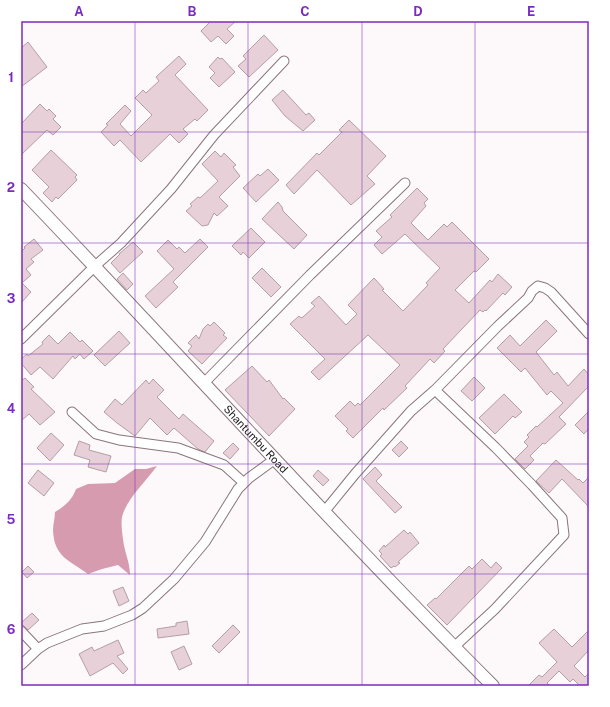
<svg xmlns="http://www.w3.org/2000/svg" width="610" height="707" viewBox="0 0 610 707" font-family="'Public Sans',sans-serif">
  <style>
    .water { fill: #d79bb0 }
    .building { fill: #e7d0d8; stroke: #b49ea5 }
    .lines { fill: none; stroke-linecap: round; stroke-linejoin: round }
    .street-casing { stroke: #8a757c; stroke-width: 11 }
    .secondary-casing { stroke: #8a757c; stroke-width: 14 }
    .street { stroke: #fff; stroke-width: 9 }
    .secondary { stroke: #fff; stroke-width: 12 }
    .grid { fill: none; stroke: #7b2cbf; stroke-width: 1; stroke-opacity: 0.55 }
    .labels { text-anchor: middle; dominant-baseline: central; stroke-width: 3; stroke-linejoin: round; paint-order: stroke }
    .street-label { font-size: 11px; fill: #1f1719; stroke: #fff }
    .neatline { fill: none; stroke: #7b2cbf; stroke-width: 1.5 }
    .grid-label { font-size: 13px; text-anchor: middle; font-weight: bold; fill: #7b2cbf }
  </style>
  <rect width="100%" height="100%" fill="#fdf8fa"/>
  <!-- water -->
  <path class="water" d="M157,466C146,481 126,500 122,517C121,523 122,532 123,539C124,551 130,562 130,575L118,565L102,569L88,574C69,560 54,557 53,530C53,524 55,518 55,512C65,506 72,500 76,489L88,484L115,483L135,469H146Z"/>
  <!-- building -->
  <path class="building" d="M211,21H236L227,29L234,36L226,44L218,36L211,42L201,31Z
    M264,35L278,50L249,77L238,66L246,59L243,56Z
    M28,42L47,67L21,87V48Z
    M179,56L186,64L175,75L208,110L197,121L195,119L183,129L188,134L179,143L170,134L141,162L120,140L114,146L101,132L108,125L106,124L125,105L131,111L120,124L131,136L152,115L135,98L143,90L146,93L159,81L156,77Z
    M218,57L220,59L222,58L235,72L219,87L210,78L215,73L209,67Z
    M283,90L306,115L309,113L315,120L303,131L285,116L272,100Z
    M40,104L47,111L49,109L56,116L53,119L61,127L53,135L47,130L21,155V124Z
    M349,120L386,156L367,176L375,184L351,205L317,170L294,194L286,185L317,153L319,155L342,132L339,130Z
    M51,150L77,175L75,177L77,180L58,199L56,197L52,202L43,193L49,187L32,170Z
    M215,151L221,157L224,153L236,165L233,167L240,176L219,197L228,206L217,216L214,213L208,225L202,226L186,211L192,206L190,204L198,197L200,198L218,181L202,164Z
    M268,169L279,180L256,202L243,188L258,174L260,176Z
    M417,188L428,199L424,203L426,206L411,223L428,240L444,224L447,227L452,222L489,259L476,272L474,271L455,290L469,303L490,280L492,282L498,274L512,287L505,295L503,293L486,311L485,310L483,312L480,310L443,349L445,351L434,363L430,359L405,386L407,388L384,410L383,408L353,438L346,431L348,429L335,416L350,401L355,406L358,403L360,405L400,365L368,335L319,380L311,372L325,359L290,324L299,316L301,318L303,317L315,306L311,303L319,296L346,325L357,314L348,305L374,278L384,289L382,290L403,311L428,285L426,283L440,268L405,234L382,254L374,245L382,237L376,231L392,217L390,215Z
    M278,202L282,207L283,211L307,235L294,249L262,219Z
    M251,228L265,242L249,258L243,252L241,255L232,246Z
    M34,239L43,250L31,259L34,262L26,269L31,275L22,283L31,292L21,303V252L25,248L24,247Z
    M200,239L208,247L173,282L178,287L156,308L145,296L174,269L157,251L168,240L177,249L179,247L185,253Z
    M133,242L143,252L120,273L111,263L120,254H119Z
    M262,268L281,287L271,297L252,278Z
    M123,273L133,284L127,290L117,279Z
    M546,320L557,331L536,352L554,375L557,372L568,386L584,369L589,375V386L559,417L566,424L545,444L543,443L530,456L534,460L525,469L515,459L528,446L524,442L529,437L527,435L536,426L537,427L563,403L551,391L547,395L525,368L521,372L497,348L510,335L520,346Z
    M214,322L225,333L223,335L227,338L202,364L188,351L192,346L188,343L196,335L199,339L203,329L208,324L210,326Z
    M119,331L130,343L105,366L94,355Z
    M70,332L80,342L82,340L93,351L84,359L80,354L75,359L73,356L53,379L40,367L31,375L21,363V359L27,354L28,356L43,344L42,342L49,335L58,344Z
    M252,366L267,382L269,380L283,399L284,398L295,409L269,436L225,390Z
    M474,377L485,388L472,401L461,391Z
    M25,378L34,387L31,389L55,412L40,425L29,414L21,421V381Z
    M153,379L164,390L157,397L179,419L183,414L214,441L205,452L198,449L174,428L167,435L150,418L135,436L117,423L104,412L115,399L122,405L146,380L149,384Z
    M504,394L522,412L515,418L513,416L495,434L479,418Z
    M589,411V428L584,434L575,425Z
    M51,433L64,445L50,461L37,448Z
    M79,441L90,445L89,450L111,456L106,472L88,467L90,460L74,455Z
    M401,441L408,448L399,457L392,450Z
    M233,443L239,449L230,459L223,453Z
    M556,460L578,480L579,479L583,483L589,477V507L562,479L549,493L536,481Z
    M375,467L382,475L376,481L402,507L395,513L363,479Z
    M38,470L54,483L44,496L28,483Z
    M318,470L329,480L323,486L313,476Z
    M404,530L408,534L410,532L419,543L398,562L400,563L395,567L394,566L391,568L380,556L382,554L379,551L384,545L385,547Z
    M482,559L491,568L496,562L502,568L447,625L427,605L435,598L436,599L469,566L472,569Z
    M28,566L34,572L27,578L22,572Z
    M123,587L129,601L119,606L113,591Z
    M32,613L39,620L28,630L21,623Z
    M187,621L189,634L158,638L157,629L176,626V623Z
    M233,625L240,632L219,653L212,646Z
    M554,629L572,647L589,630V650L574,666L585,677L589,673V686H580L573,679L570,682L559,671L547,683L550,686H528L539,675L542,677L557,662L539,643Z
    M118,640L124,653L117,656L128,669L123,674L113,663L90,676L79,654L92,647L94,651Z
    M184,646L192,664L179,670L171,652Z"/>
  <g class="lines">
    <defs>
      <path id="street" d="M21,339L95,266L121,243L171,189L214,135L284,61
        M204,383L310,275L405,183
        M435,390L496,448L532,485L562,518L564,535L495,609L454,647
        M72,412L96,434L119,440L178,448L224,465L244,483
        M324,512L355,474L411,411L435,390L498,326L528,298L532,291L538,286L545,288L551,292L589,334
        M21,631L38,649
        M21,665L38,649L47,643L82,629L104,626L132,615L143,608L174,579L205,542L238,489L249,478L275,459"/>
      <g id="secondary">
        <path id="s1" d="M21,189C179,354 331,524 493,686"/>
      </g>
    </defs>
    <!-- street casing -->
    <use href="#street" class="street-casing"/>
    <!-- secondary casing -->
    <use href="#secondary" class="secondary-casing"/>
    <!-- street -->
    <use href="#street" class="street"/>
    <!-- secondary -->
    <use href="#secondary" class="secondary"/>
  </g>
  <!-- grid -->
  <path class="grid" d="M135,21V686M248,21V686M362,21V686M475,21V686M21,132H589M21,243H589M21,354H589M21,464H589M21,574H589"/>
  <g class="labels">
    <!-- street labels -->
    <g class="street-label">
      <text stroke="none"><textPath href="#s1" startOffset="343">Shantumbu Road</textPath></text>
    </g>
  </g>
  <!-- border -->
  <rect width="610" height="707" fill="none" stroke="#ffffff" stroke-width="44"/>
  <rect x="22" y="22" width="566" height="663" class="neatline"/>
  <g class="grid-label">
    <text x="79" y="16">A</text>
    <text x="192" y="16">B</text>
    <text x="305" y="16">C</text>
    <text x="418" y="16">D</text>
    <text x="531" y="16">E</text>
    <text x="11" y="82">1</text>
    <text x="11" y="192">2</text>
    <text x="11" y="303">3</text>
    <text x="11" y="413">4</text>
    <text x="11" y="524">5</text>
    <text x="11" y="634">6</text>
  </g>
</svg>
